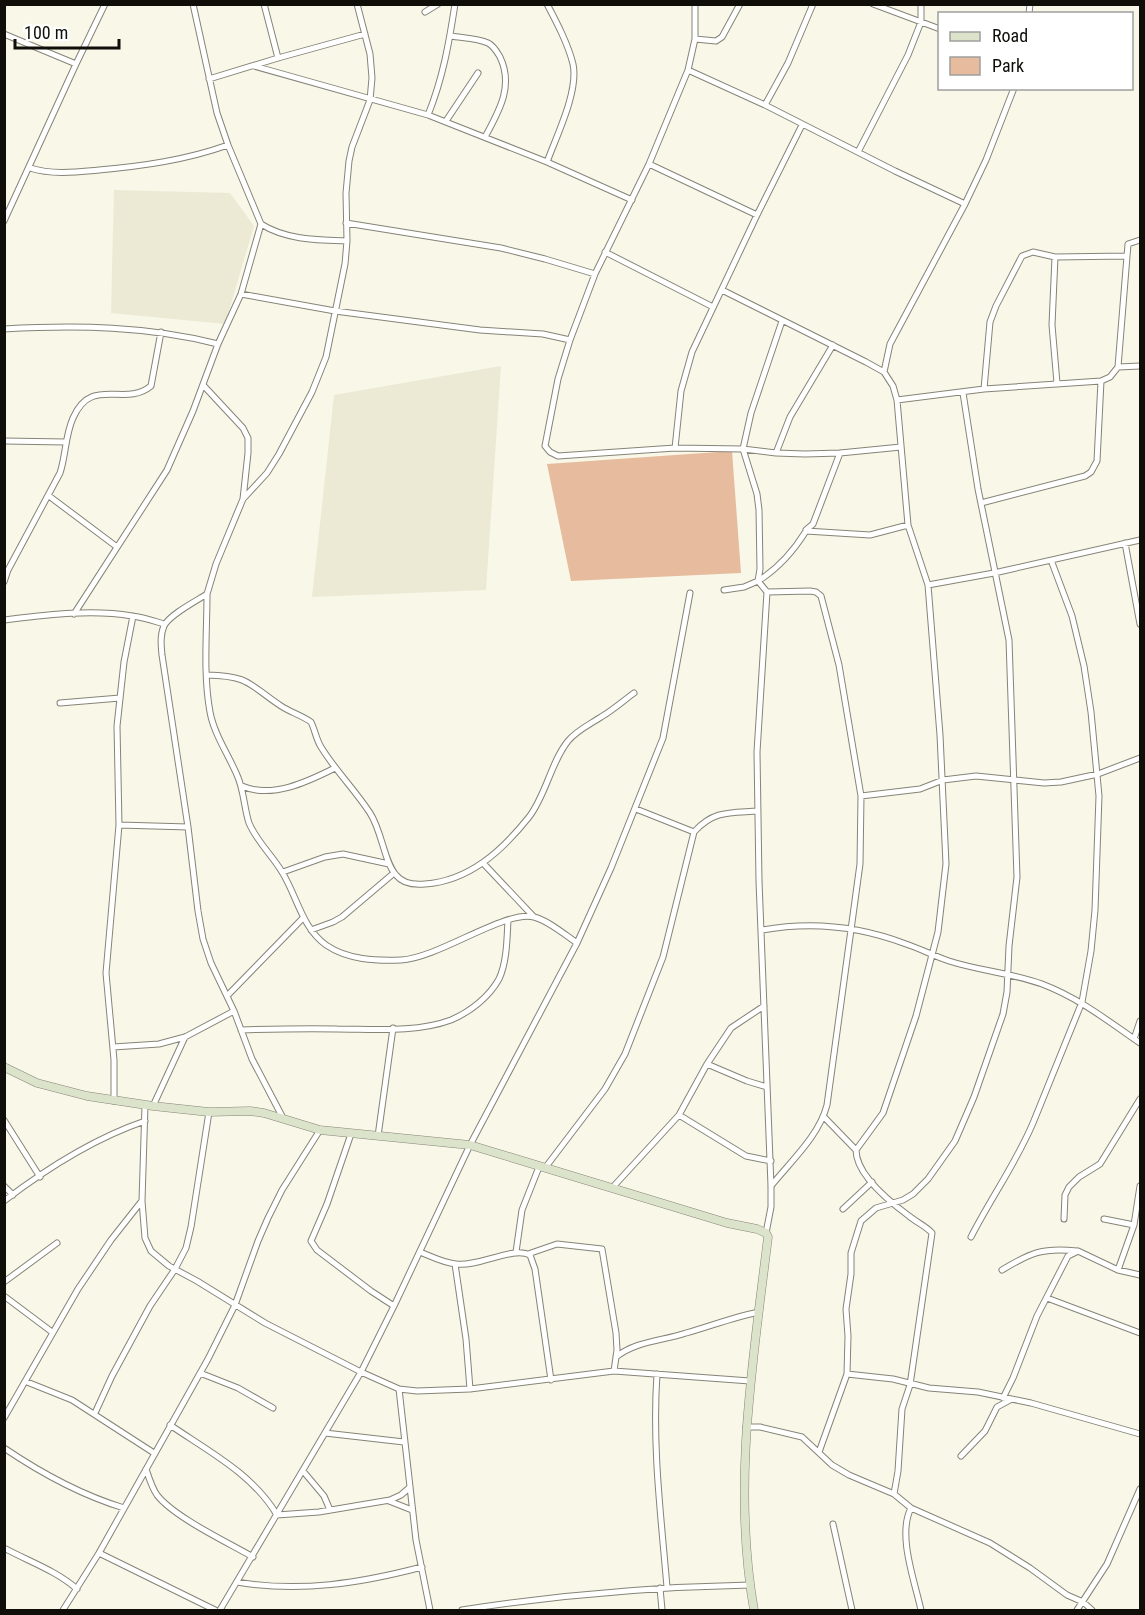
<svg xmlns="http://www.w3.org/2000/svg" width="1145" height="1615" viewBox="0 0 1145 1615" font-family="'Roboto Condensed',sans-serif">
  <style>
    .built { fill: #ecead4 }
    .green { fill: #e7bc9e }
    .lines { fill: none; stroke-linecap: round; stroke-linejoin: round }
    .street-casing { stroke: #868477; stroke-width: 7 }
    .secondary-casing { stroke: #868477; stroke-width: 9 }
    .street { stroke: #fff; stroke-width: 5 }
    .secondary { stroke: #dce3cb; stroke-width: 8 }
  </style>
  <rect width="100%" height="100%" fill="#f8f7e8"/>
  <!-- built -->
  <path class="built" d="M114,190L230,193L254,226L225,324L111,313Z
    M501,366L486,590L312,597L334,395Z"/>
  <!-- green -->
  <path class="green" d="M732,451L741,573L571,581L547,464Z"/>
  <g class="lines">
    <defs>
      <path id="street" d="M193,4L217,113L228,145L261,224C286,240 318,240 347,241
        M264,4L278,58
        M695,4V39L688,70L649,164L595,274L570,340L558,379L545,446L550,452L558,456L675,448L743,449L776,453L805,454L840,453L901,447
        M873,4L940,29
        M425,12L438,4
        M1029,14L1030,4
        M4,34L76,64
        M451,36C462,38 477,38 488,43C494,46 497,52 500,57C514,86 499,111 485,137
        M695,39L716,41L722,37L740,4
        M254,66L428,115L547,162L632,200
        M688,70L765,105L895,171L965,204
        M209,79L278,58L365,34
        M765,105L788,63L813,4
        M428,115C443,78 449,43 455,4
        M446,121L478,73
        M858,152L908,55L921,22V4
        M547,162C556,137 579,91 573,64C568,44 557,23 547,4
        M649,164L757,215
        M30,168C52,175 77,172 99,170C143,166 186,160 228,145
        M4,221L76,64L105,4
        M346,223L501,248L545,259L595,274
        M605,252L713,307
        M1055,257L1052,325L1057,383
        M722,290L866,362L884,372L893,386L897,400L908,525L928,585L940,735L946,864L938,932L916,1016L883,1113L856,1150C856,1175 890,1202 909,1216C916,1222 926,1226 932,1233L910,1385L902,1409L898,1471L894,1494
        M241,294L335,311L480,330L543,334L570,340
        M4,329C77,325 148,326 218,344
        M1118,367L1140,366
        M884,372L890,344L965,204L986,160L1014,88
        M203,385L243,428L248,438V453L243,499L216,564L207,594C196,601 169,615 164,626C160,635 161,645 162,655L188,827L198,911L203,939L211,963L234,1011L252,1059L283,1118
        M984,389L990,322L996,306L1022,256L1033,252L1055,257L1127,256
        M897,400L984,389L1101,381L1110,377L1118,367L1128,244L1140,240
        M4,441L66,442
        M675,448L681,391L692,352L757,215L802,125
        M776,453L790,417L833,345
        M49,496L117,547
        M243,499L267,473L279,454L312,392L326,357L345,264L347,241L346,193L349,161L352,147L370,100L372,78L370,54L357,4
        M981,503L1085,476L1091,472L1097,461L1101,381
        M806,530L813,524L840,453
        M1125,543L1140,624
        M4,582L8,570L60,473C66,455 65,436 73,418C92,375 124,408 151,386L161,332
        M928,585L994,573L1140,540
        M724,590L744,587L758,581L760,569L759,510L757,494L743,449L751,413L782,321
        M767,592L810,591L816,592L821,596L839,665L861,796L860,864L827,1105C819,1136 791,1161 771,1186
        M207,594C207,633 203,674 210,712C214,734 228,754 237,775C244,790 244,808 249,823C257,842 272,855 282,872C297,896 302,928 326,945C348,960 376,961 401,960C439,958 504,910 534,917C549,921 564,934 577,943
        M74,614L167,470L193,411L218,344L241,294L261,224
        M4,620C46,615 91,609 132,616C143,617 154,621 164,624
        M207,675C250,676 248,684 281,706C290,712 301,715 311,722C315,730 316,739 321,747C335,770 355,790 370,813C382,831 384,862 396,875C403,884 414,885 425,884C469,881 502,851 529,817C546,795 551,762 568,741C577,730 589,725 601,717C613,710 623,701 634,693
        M60,703L120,698
        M242,786C272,799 307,782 335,768
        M861,796L920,789L943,780L976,776L1044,783L1061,782L1098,774L1140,758
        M636,809L694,832
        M119,825L188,827
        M483,863L533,916
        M283,872L325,857L343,854L389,864
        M311,930L333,922L342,917L394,873
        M762,930C812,921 859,926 906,944C921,949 934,956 949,961C980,971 1012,973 1042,984C1079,998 1108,1021 1140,1043
        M227,996L303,918
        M241,1030C273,1029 305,1028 337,1029C373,1029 416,1033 451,1020C470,1012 489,997 499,979C507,962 507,938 508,920
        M1134,1039L1140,1021
        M113,1047L159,1044L185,1037L234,1011
        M707,1064L747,1081L767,1087
        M114,1101V1060L106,973L119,825L117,726L124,662L133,616
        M145,1105L142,1201L145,1238L151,1251L169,1266L197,1281L265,1323L361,1372L399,1389L416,1540L430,1610
        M153,1106L185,1037
        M679,1115L746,1156L771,1161
        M824,1117L856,1150
        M4,1120L40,1177
        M351,1134L327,1204L311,1241L317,1250L371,1291L394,1306
        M378,1136L393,1028
        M545,1168L605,1089L625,1054L663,957L694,832C714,810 730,813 758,811
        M4,1186L13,1195
        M612,1188L679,1115L707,1064L731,1028L764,1006
        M4,1201C46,1169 95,1138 145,1121
        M843,1209L872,1182
        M1064,1219L1065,1195L1069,1187L1079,1177L1100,1164L1140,1099
        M1104,1219L1134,1225
        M766,1233L771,1207V1186L759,881L757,752L767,592L758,581C779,568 793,552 806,531L870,535L908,525
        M971,1237C991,1198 1016,1163 1033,1123L1082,1002L1091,951L1095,910L1099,796L1091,712L1084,666L1072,616L1051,560
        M420,1252C432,1257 444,1263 456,1264C479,1267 513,1246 530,1255L535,1269L551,1380
        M516,1252L522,1210L539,1167
        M528,1254L557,1244L602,1249L616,1333L617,1350L614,1371
        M455,1264L466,1339L470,1389
        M1002,1270C1030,1253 1043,1247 1077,1251
        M1118,1270L1134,1225L1140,1186
        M4,1282L57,1243
        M4,1296L52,1332
        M1047,1298L1140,1333
        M616,1357C636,1341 662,1341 686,1333C711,1326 734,1317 759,1312
        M200,1373L238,1388L273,1408
        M657,1374C652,1446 661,1516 667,1587
        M847,1374L893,1379L929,1388L978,1392L1031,1403L1140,1434
        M27,1382L72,1400L154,1453
        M399,1389L417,1391L470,1389L614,1371L750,1381
        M1003,1398L1013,1378L1037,1316L1068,1256L1078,1251L1118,1270L1140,1275
        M95,1413L112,1376L150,1306L175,1269L186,1248L191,1227L209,1112
        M4,1418L78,1289L111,1240L141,1202
        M170,1425C208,1451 253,1474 277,1515L319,1512L390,1500L401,1495L409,1488
        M746,1427H760L802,1437L832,1465L849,1475L894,1494L911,1508L990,1543L1030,1568L1067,1595L1083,1602L1092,1610
        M325,1433L404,1442
        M4,1448C41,1473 81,1495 124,1508
        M819,1452L847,1374L848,1336L846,1309L851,1274V1253L861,1221L876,1208L903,1200L913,1194L928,1179L955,1141L974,1097L1003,1014L1007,992L1009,946L1017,877L1009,640L978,489L963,393
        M961,1456L985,1431L997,1407L1010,1400
        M146,1469C149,1478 152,1488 157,1495C174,1517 227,1542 253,1557
        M303,1471L324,1496L330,1510
        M389,1501L412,1510
        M911,1508C897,1535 915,1582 921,1610
        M833,1524L852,1610
        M4,1548C30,1562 55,1570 77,1589
        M99,1553L215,1610
        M237,1582C300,1593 361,1583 422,1567
        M660,1588L662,1610
        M63,1610L99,1553L208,1359L235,1305L258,1241L268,1218L282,1190L320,1130
        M220,1610L361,1372L394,1306L470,1145L577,943L611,868L663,738L690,593
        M462,1610C558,1595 653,1587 750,1585
        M1077,1610L1107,1564L1140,1489"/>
      <path id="secondary" d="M4,1067L37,1083L87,1096L153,1106L209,1112L250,1111L264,1113L320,1130L470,1145L727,1223L757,1229L766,1233L768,1237C753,1361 732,1485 754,1610"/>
    </defs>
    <!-- street casing -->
    <use href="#street" class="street-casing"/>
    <!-- secondary casing -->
    <use href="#secondary" class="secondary-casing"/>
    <!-- street -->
    <use href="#street" class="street"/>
    <!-- secondary -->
    <use href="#secondary" class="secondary"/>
  </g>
  <!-- border -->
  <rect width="1145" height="1615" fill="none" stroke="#0f0e09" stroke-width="12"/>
  <!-- legend -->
  <rect x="938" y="12" width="195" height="78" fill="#ffffff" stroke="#9f9f9d" stroke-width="1.5"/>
  <rect x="950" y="32" width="30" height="9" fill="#dce3cb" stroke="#9f9f9d" stroke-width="1.5"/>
  <text x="992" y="42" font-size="18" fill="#0f0e09">Road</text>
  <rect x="950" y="57" width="30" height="18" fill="#e7bc9e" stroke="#9f9f9d" stroke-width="1.5"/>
  <text x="992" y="72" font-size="18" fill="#0f0e09">Park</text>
  <!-- scale -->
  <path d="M15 39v9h104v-9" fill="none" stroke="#0f0e09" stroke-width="3"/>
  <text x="24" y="39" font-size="18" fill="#0f0e09" stroke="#ffffff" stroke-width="4.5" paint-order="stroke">100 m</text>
</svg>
